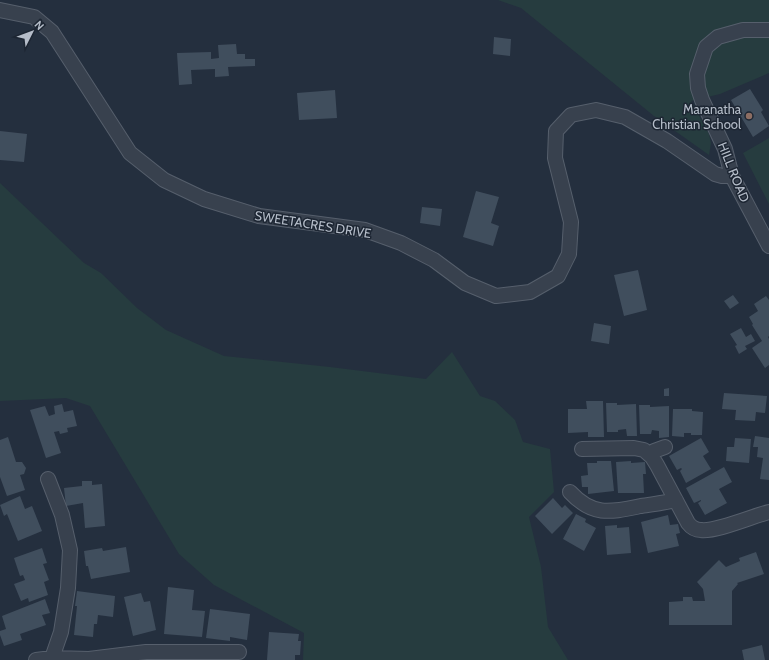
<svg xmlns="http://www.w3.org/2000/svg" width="769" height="660" viewBox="0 0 769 660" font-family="Cabin,sans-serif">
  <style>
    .green { fill: #263c3f }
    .building { fill: #404e5d }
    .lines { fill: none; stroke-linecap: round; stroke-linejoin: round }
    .minor-casing { stroke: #565f6c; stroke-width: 16 }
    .minor { stroke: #38414e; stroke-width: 14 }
    .education-dot { fill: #8d6e63; stroke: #1d2633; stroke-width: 1.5 }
    .labels { text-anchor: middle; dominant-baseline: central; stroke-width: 3; stroke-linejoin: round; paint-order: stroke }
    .poi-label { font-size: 13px; fill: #b5bdc9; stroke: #1d2633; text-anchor: end }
    .street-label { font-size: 13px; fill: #b5bdc9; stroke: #1d2633 }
  </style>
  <rect width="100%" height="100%" fill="#242f3e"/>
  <!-- green -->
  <path class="green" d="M498,0H769V73L720,94L691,101L709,134L711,143L709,155L654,116L521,8Z
    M769,138V204L743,153Z
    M0,183L84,263L101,273L137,308L166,330L224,356L330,367L426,379L452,352L480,396L495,401L515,420L523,442L550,449L554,492L529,517L541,567L548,627L568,660H303L304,633L214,585L179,554L90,406L66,398L0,401Z"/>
  <!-- building -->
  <path class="building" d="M494,37L511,39L510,56L493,54Z
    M236,44L237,54H245V59H255V66L228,67L229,76L215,77V69L191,70L192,84L179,85L177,53L211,52V59L219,58L218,45Z
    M750,89L763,110L761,112L769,126L753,137L731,100Z
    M335,90L337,118L299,120L297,93Z
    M0,131L27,134L24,162L0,160Z
    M476,191L499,197L491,223L499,226L493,246L463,237Z
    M422,207L442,209L440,226L420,223Z
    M638,270L647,310L624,316L614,275Z
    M733,295L739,303L730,309L724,301Z
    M766,296L769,300V336L768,337L769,339V365L765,368L752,348L762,341L752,325L753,324L749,317L758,311L754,304Z
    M594,323L611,326L609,344L591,341Z
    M741,328L746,337L751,334L755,341L745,346L747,349L739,354L735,346L737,345L730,334Z
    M669,388V396H664V389Z
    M724,393L767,396L765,413L756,412L755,421L735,420L736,410L722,409Z
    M586,401H603L604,437H588V432L568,433V409H587Z
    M606,403H617V405L636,404L637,436H627L626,429L618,430V432H607Z
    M62,404L64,412L73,410L77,426L67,428L68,432L60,434L59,431L54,432L61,453L46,458L30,410L45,406L49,416L55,414L54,406Z
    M639,405H650V407L669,406V437L659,438V431L652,430L651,434H640Z
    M673,409H692V411L703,412L702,435H691V433H684V437L672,436Z
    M755,436L769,438V480L760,479L763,458L757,457L758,447H753Z
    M8,437L16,462H22L26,468L24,474L20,475L25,490L7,496L0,477V440Z
    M701,438L709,452L703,456L711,469L686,483L680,471L682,469L681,468L677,470L669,456Z
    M735,438L751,439L749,463L726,461L727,447H734Z
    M597,461H611L614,491L588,494V487H582L581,476L588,475L587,463H597Z
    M631,461V463L645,462L646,474H643L644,493H618L616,462Z
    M724,467L732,482L719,489L727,503L705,515L698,503L701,501V500L694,503L686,488Z
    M82,481H92V485L102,484L105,526L85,528L83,503L66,506L64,488L82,486Z
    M20,496L25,509L32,506L42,531L18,541L7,514L4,516L0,505Z
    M553,498L562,508L565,505L573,513L552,534L535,516Z
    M576,514L586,519L585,522L596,528L584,551L563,539Z
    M668,515L670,525L678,524L680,533L676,534L679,546L648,553L641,522Z
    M617,525V528L629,527L631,553L607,555L605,526Z
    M126,547L130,572L91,579L88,566H86L84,551L102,548L103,551Z
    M42,548L47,563L43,564L49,580L44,582L48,595L29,602L28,598L21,601L14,584L25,580L23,575L20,576L14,558Z
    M756,552L764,574L737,583L738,584L732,591V625H669V602L683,601V597H692L693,601H705L703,589L697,582L719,560L726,567L740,561L739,558Z
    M168,587L194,590L192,610L205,611L202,637L164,634Z
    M77,591L115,596L113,617L98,615L97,624H94L93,637L74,635L77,606H75Z
    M141,593L144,602L150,601L156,630L133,636L124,597Z
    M45,599L50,613L42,615L46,625L20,634L22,640L4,646L0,635V631L6,629L2,616Z
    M210,609L250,614L247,640L230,637V641L206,638Z
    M269,632L299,634L298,641H301L300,655H295V660H267Z
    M762,645L765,660H744L742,650Z"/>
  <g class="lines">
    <defs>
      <path id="minor" d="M0,10L34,17L52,32L130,153L164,180L204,199L259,216L365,230L401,243L434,260L465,283L496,296L530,292L558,276L569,254L571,222L555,158L556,131L571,115L596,110L625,117L667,141L715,174L722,176H732
        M769,30H743L718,37L706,47L697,74L698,88L702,100L725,149L732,176L769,246
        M582,449L634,448L644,450L652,457L657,465L688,523C691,527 696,530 701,530C716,532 753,516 769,512
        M650,454L654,451L665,447
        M48,479L62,515L70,550L68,588L61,632L52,658
        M570,492C593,517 611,512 641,506C653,504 664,503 676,500
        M36,660L52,658L89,659L146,652H239"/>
    </defs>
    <!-- minor casing -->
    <use href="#minor" class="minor-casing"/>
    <!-- minor -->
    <use href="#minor" class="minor"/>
  </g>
  <!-- markers -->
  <circle class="education-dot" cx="749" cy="116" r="4"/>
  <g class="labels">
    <!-- poi labels -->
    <g class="poi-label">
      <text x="741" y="109">Maranatha<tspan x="741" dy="15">Christian School</tspan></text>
    </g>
    <!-- street labels -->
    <g class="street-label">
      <text transform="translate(734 172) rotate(68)">HILL ROAD</text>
      <text transform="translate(313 224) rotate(9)">SWEETACRES DRIVE</text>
    </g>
  </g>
  <!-- north arrow -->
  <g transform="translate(32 32) rotate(48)" stroke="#1d2633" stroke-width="3" paint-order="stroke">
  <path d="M0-3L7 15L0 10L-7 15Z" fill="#b5bdc9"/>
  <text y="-6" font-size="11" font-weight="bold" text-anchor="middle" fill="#b5bdc9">N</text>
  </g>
</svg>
